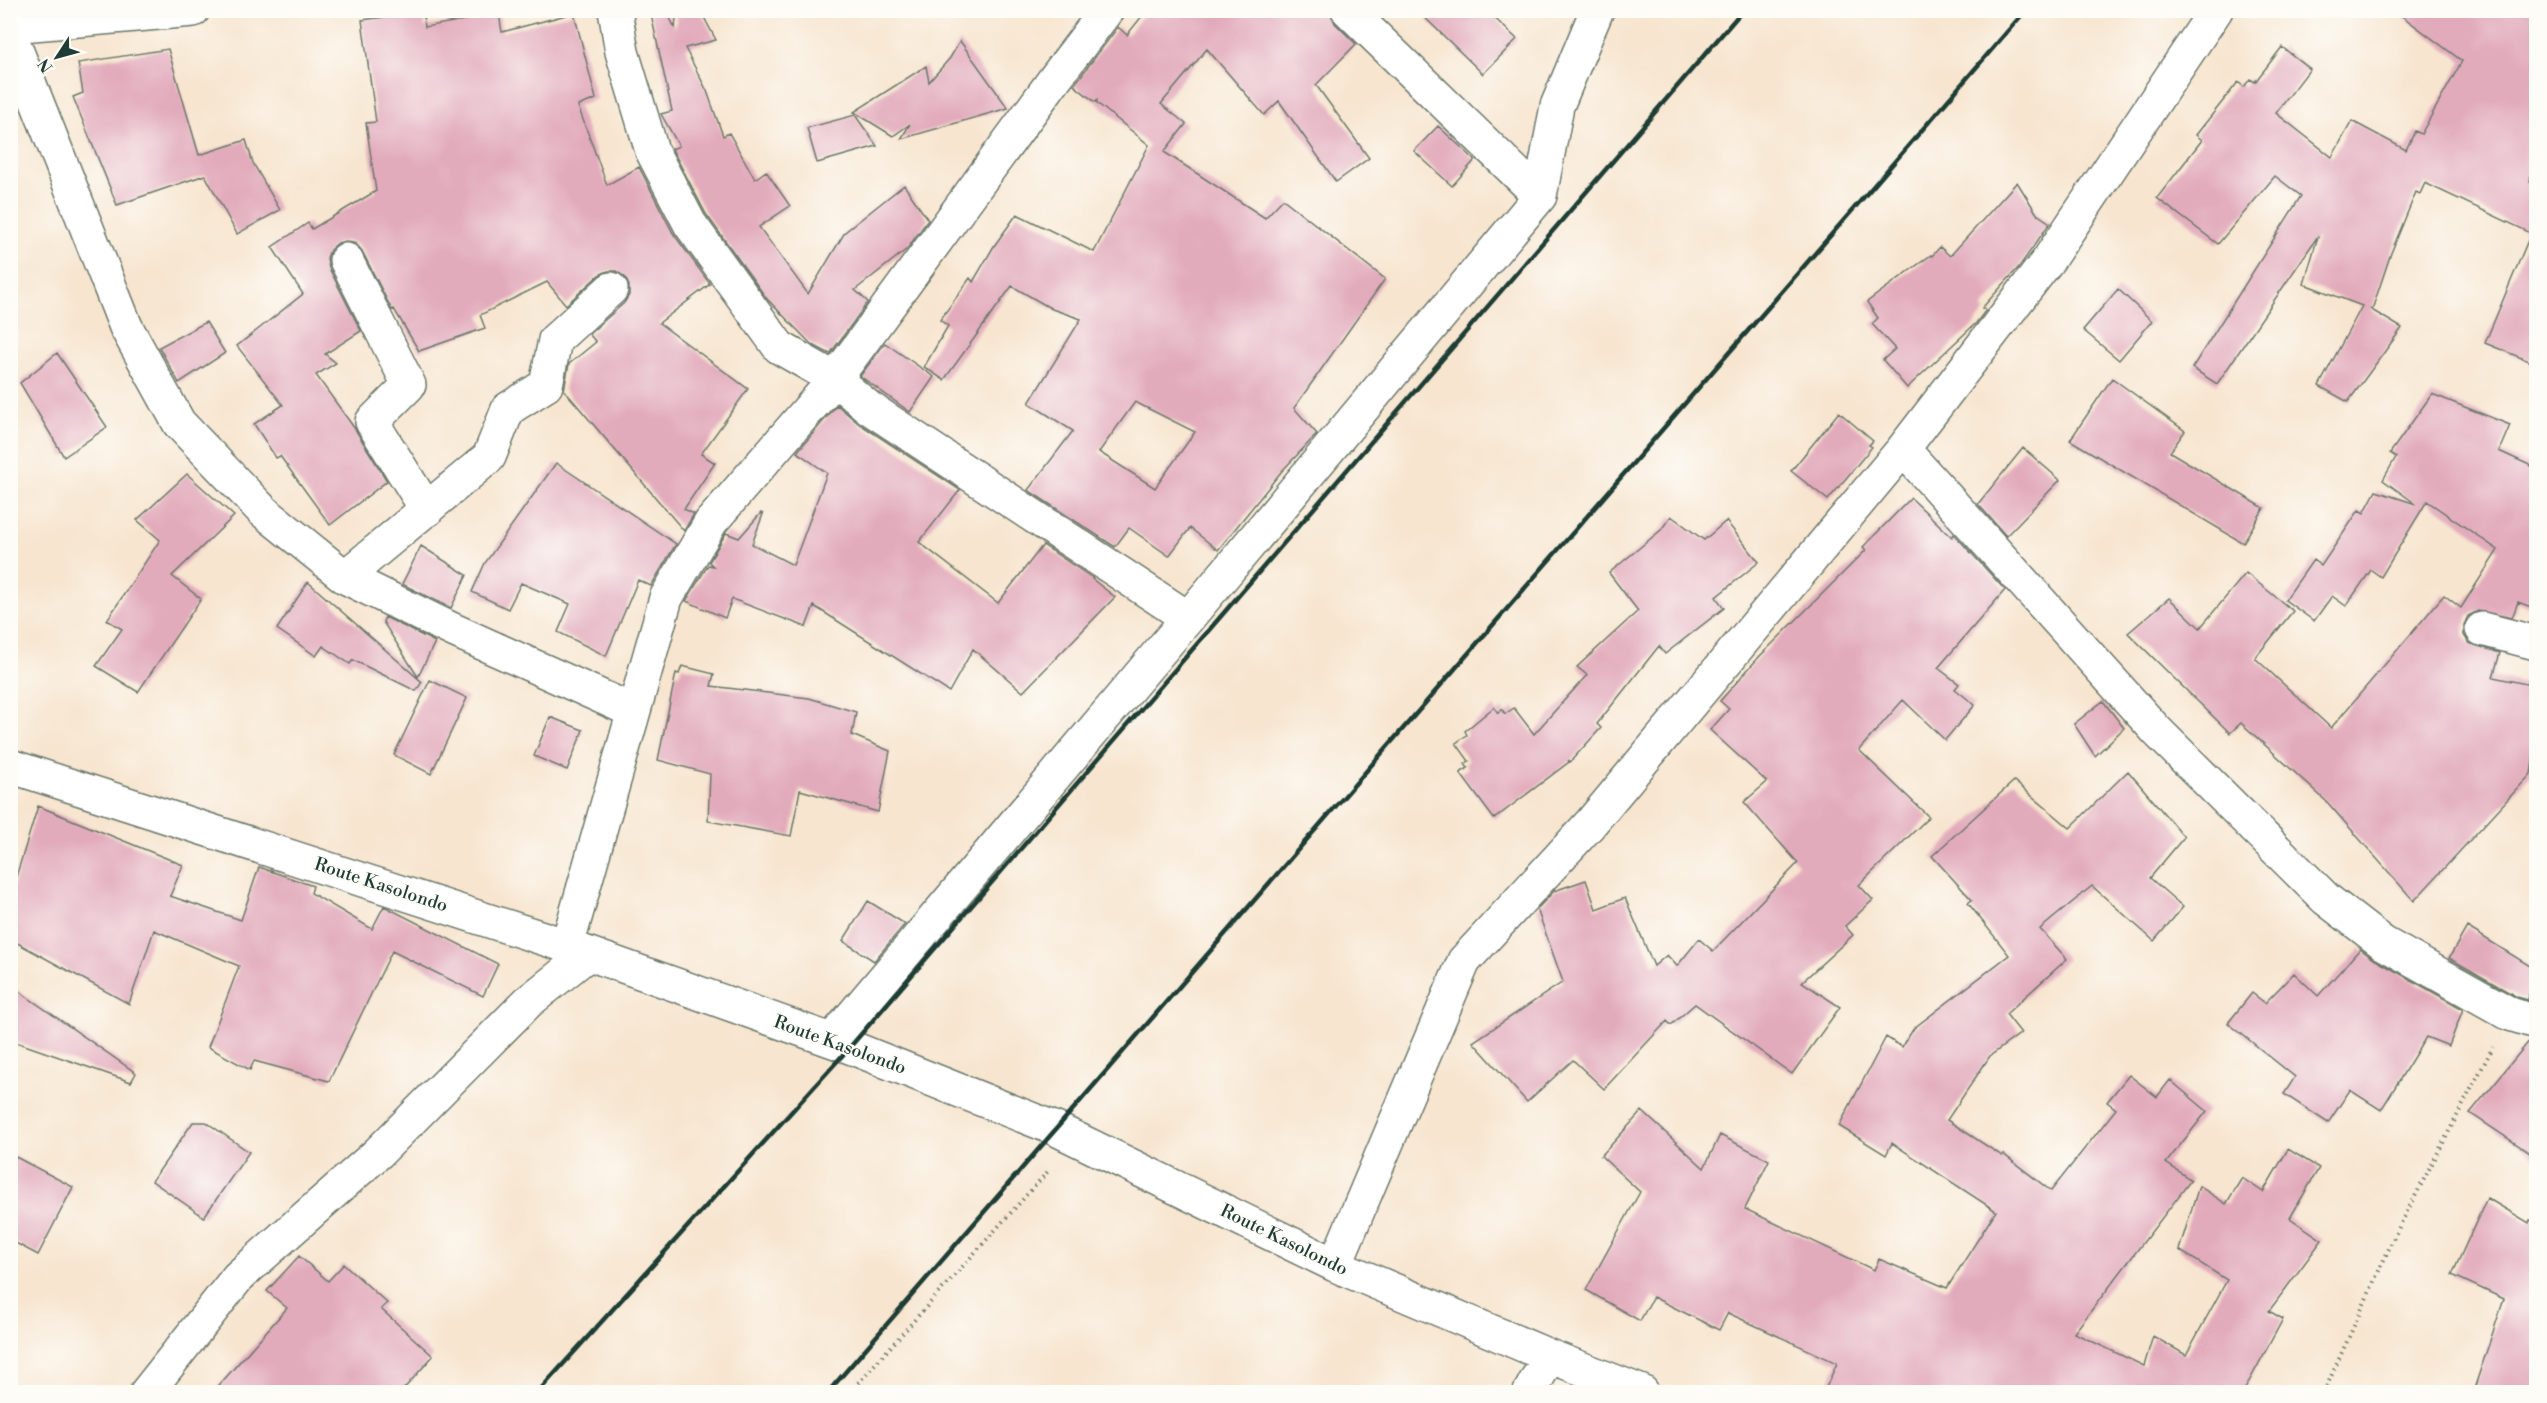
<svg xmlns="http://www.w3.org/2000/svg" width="2547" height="1403" viewBox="0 0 2547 1403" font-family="'Libre Bodoni',serif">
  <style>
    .building { fill: #e2abbc; fill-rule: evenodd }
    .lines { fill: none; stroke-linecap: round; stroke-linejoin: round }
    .minor-casing { stroke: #6b786a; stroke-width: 36 }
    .path { stroke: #6b786a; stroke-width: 4; stroke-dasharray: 1.5 4.5; stroke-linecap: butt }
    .minor { stroke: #fff; stroke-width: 33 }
    .rail { stroke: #1f3d34; stroke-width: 4.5 }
    .labels { text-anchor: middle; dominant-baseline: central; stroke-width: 4.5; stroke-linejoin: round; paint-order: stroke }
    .street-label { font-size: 18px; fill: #1f3d34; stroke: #fdfcf7 }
  </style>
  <rect width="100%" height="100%" fill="#fdfcf7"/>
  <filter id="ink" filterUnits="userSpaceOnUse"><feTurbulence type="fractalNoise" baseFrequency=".0167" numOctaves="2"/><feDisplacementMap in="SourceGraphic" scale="12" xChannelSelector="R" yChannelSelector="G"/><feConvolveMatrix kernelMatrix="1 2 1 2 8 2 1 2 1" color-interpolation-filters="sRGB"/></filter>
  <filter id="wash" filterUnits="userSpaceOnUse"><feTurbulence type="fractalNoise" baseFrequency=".008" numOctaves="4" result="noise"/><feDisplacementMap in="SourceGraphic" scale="24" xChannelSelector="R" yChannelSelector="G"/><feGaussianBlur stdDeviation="1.35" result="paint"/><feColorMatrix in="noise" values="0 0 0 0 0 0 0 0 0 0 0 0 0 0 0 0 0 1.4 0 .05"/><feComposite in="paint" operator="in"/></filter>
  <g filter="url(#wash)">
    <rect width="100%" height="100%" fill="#f7e5cf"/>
    <g id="blocks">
      <!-- building -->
      <path class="building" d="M650,10H666L675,28L677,10H700L716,40L685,48L707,91L723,136L729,133L755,179L766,171L790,206L759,227L808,294L845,232L904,185L928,220L907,249L855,290L868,302L830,354L811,344L767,299L706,214L672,149L679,146L661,114L672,111Z
        M1147,10H1330L1335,23L1356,44L1316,85L1369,158L1336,182L1279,101L1264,115L1207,49L1161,104L1186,124L1164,152L1265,218L1283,199L1385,279L1294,408L1317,434L1281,472L1218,550L1190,528L1169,556L1129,528L1115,547L1028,490L1073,431L1029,403L1081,319L1052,309L1012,286L944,380L924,367L948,326L940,320L970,278L973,282L994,246L1017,214L1094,252L1149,145L1097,103V100L1095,102L1074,85L1118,27L1127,35ZM1135,402L1195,432L1155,488L1099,452Z
        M1417,10L1487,11L1517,39L1483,74Z
        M2394,10H2536V142L2530,182L2536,185V364L2485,343L2531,233L2425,183L2420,194L2416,192L2391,253L2372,310L2370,309L2402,328L2348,402L2319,386L2362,306L2304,284L2318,236L2217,384L2192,368L2301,196L2275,176L2218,244L2157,198L2202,140L2196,135L2238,82L2244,87L2250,79L2255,82L2282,47L2310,69L2276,113L2332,157L2352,121L2406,150L2415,131L2421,134L2462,61Z
        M423,12L425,27L499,14L502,32L574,13L596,99L578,106L607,185L639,167L673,233L710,284L659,323L748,389L701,454L715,463L684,509L694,514L684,531L564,390L569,364L596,342L589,334L624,303L629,295V286L625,277L616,271H608L599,275L566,305L547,282L480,315L485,328L419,351L394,309L392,310L362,251L356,244L346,241L338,243L330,250L327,258L329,268L361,331L325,354L336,363L316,375L355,429L387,481L330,525L280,456L276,458L254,424L283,405L237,346L303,294L272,247L308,223L312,229L376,191L366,123L376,122L362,20Z
        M960,41L1008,108L901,139L910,124L893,136L854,112L926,66L929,82L950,58Z
        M168,49L199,155L246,140L253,163L280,210L237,234L205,175L117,205L73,97L83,93L78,63Z
        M855,115L877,146L817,163L807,128Z
        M1438,126L1475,160L1452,186L1414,151Z
        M2017,182L2037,214L2050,223L2019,267L1982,308L1986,310L1976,323L1907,388L1883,360L1895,349L1872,324L1878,318L1867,302L1931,255L1932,256L1940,247L1950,256Z
        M2118,289L2152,321L2119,360L2083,330Z
        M206,322L225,353L179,383L159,347Z
        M885,343L934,377L910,412L860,376Z
        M57,353L107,427L64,457L20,383Z
        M2112,378L2185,431L2170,452L2264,508L2243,543L2070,440Z
        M2432,394L2510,425L2499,451L2536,468V609L2518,602L2512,618L2478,611L2468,616L2464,625V635L2469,643L2500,653L2493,677L2536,686V742L2531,774L2414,901L2327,802L2241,723L2230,733L2128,633L2169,598L2200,628L2246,573L2293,611L2255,658L2331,728L2444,595L2461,608L2498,550L2427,501L2381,577L2371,570L2346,606L2332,596L2314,621L2285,600L2313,560L2321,566L2359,510L2364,513L2376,491L2416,504L2383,480L2396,457L2390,453Z
        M837,405L858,423L960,490L919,542L998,603L1043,545L1093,578L1092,579L1115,597L1023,692L973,649L949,692L814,606L806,627L732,599L725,618L686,601L708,565L713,566L709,562L726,533L739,538L761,513L763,514L752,544L793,565L827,473L797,452Z
        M1839,412L1873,441L1869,445L1872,447L1828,500L1791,471Z
        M2023,448L2060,480L2006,536L1978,504Z
        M556,463L676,544L651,586L638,580L606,656L558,632L570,604L521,583L508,609L472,592L485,563Z
        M187,474L234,516L172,576L201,599L138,692L96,666L122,629L107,620L160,540L137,520Z
        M1911,498L1952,537L1954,534L2005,590L1938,668L1959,684L1955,689L1975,705L1945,740L1903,700L1859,750L1929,817L1859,885L1873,900L1845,926L1853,935L1802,982L1840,1007L1792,1074L1695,1004L1671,1025L1667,1021L1604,1089L1573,1060L1527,1102L1473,1042L1563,982L1537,909L1554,891L1586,880L1596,909L1625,898L1654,966L1667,955L1677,966L1699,939L1713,951L1798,863L1744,802L1767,782L1710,730L1729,709L1720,701L1759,657L1866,550L1863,547Z
        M1671,516L1704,540L1726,521L1759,562L1716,597L1724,608L1665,654L1659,646L1597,724L1601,728L1570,762L1568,760L1569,762L1494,819L1460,773L1468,768L1465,764L1469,761L1456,743L1467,735L1465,731L1494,707L1498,713L1502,709L1505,714L1514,708L1534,734L1587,675L1577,667L1638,611L1609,573L1661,530Z
        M421,546L467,575L451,608L402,584Z
        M308,582L422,682L416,691L353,660L350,664L323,646L316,656L277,629Z
        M385,617L435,642L418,677L383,622Z
        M682,666L714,674L711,686L809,698L856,712L852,735L890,751L878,812L800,790L791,836L708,821L710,774L658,760L676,673L679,674Z
        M430,680L467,698L431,774L394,755Z
        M2103,701L2124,728L2095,756L2074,724Z
        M550,717L583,730L567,770L534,756Z
        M2128,771L2184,837L2150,878L2183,907L2154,941L2092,886L2040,929L2067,959L2006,1014L2021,1033L1990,1056L1947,1120L2002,1156L2003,1154L2051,1191L2116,1109L2107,1102L2129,1075L2157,1097L2170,1080L2207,1111L2166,1163L2191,1180L2074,1333L2144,1366L2153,1336L2186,1355L2227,1280L2179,1250L2199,1186L2226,1204L2242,1178L2263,1192L2288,1149L2319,1168L2290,1218L2322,1240L2269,1311L2283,1319L2245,1389L2251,1392H1824L1837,1363L1728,1313L1719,1330L1653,1297L1640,1321L1586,1290L1640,1192L1601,1156L1642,1111L1704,1168L1720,1135L1769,1160L1745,1209L1874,1270L1879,1259L1947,1288L1996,1211L1892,1143L1886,1155L1839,1126L1886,1037L1902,1047L1914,1028L2009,955L1968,903L1972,900L1932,856L2014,781L2070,828Z
        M38,806L183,865L170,896L241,920L259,867L313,886L311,893L372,929L384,906L498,964L483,996L392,951L329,1081L254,1061L250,1070L208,1047L239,966L154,930L129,1004L10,939V896Z
        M868,901L905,924L874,961L843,941Z
        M2467,927L2535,969L2528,1000L2517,997L2449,958Z
        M2360,949L2374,959L2463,1009L2449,1046L2426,1037L2381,1110L2350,1090L2328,1123L2284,1094L2295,1077L2228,1023L2252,993L2265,1003L2294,973L2318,996Z
        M10,985L136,1073L131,1082L10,1040Z
        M2530,1040H2536V1157L2470,1113Z
        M193,1122H206L249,1152L204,1217L152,1181Z
        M10,1154L73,1187L38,1255L10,1240Z
        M2487,1198L2529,1223L2530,1220L2536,1222V1392H2473L2504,1299L2452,1275Z
        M299,1256L328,1281L344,1264L387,1303L381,1309L433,1356L401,1392H213L287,1308L267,1291Z"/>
    </g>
  </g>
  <g filter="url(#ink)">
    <use href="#blocks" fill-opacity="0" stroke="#6b786a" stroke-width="1.5"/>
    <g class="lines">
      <defs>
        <path id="minor" d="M615,10L622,52L652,151L690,224L779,347L835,379L868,407L1188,618
          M1348,10L1540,196
          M10,26L193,10
          M10,34L126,327L179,423L263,511L345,577L451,629L633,711
          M346,260L409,385L372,422L427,510
          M1903,449L2157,731L2326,899L2383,943L2510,1014L2536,1022
          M345,577L489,457L508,409L546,385L555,340L611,289
          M2482,629L2536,643
          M10,766L567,946L850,1047L1056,1129L1335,1265L1549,1356L1642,1392
          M567,946L666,598L711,522L835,379L1053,81L1107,10
          M832,1040L1188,618L1540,196L1557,106L1597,10
          M1335,1265L1464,961L1590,824L1903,449L2049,259L2216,10
          M147,1392L238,1277L378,1153L528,1002L588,954
          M1530,1392L1549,1356"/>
      </defs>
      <!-- minor casing -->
      <use href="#minor" class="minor-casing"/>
      <!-- path -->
      <path class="path" d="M850,1392L1050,1169
        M2324,1392L2397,1231L2493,1047"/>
      <!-- minor -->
      <use href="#minor" class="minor"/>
      <!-- rail -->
      <path class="rail" d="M538,1392L850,1047L1743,10
        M828,1392L2026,10"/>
    </g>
  </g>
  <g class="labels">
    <!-- street labels -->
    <g class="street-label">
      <text transform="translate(381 885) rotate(18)">Route Kasolondo</text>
      <text transform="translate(840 1045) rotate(20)">Route Kasolondo</text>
      <text transform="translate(1284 1240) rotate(26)">Route Kasolondo</text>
    </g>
  </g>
  <!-- margin -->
  <rect width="2547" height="1403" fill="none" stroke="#fdfcf7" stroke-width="36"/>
  <!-- north arrow -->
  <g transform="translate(57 57) rotate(234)" stroke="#fdfcf7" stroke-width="4.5" paint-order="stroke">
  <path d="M0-4.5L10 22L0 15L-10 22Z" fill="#1f3d34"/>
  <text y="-9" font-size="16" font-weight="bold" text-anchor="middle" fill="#1f3d34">N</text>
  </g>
</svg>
